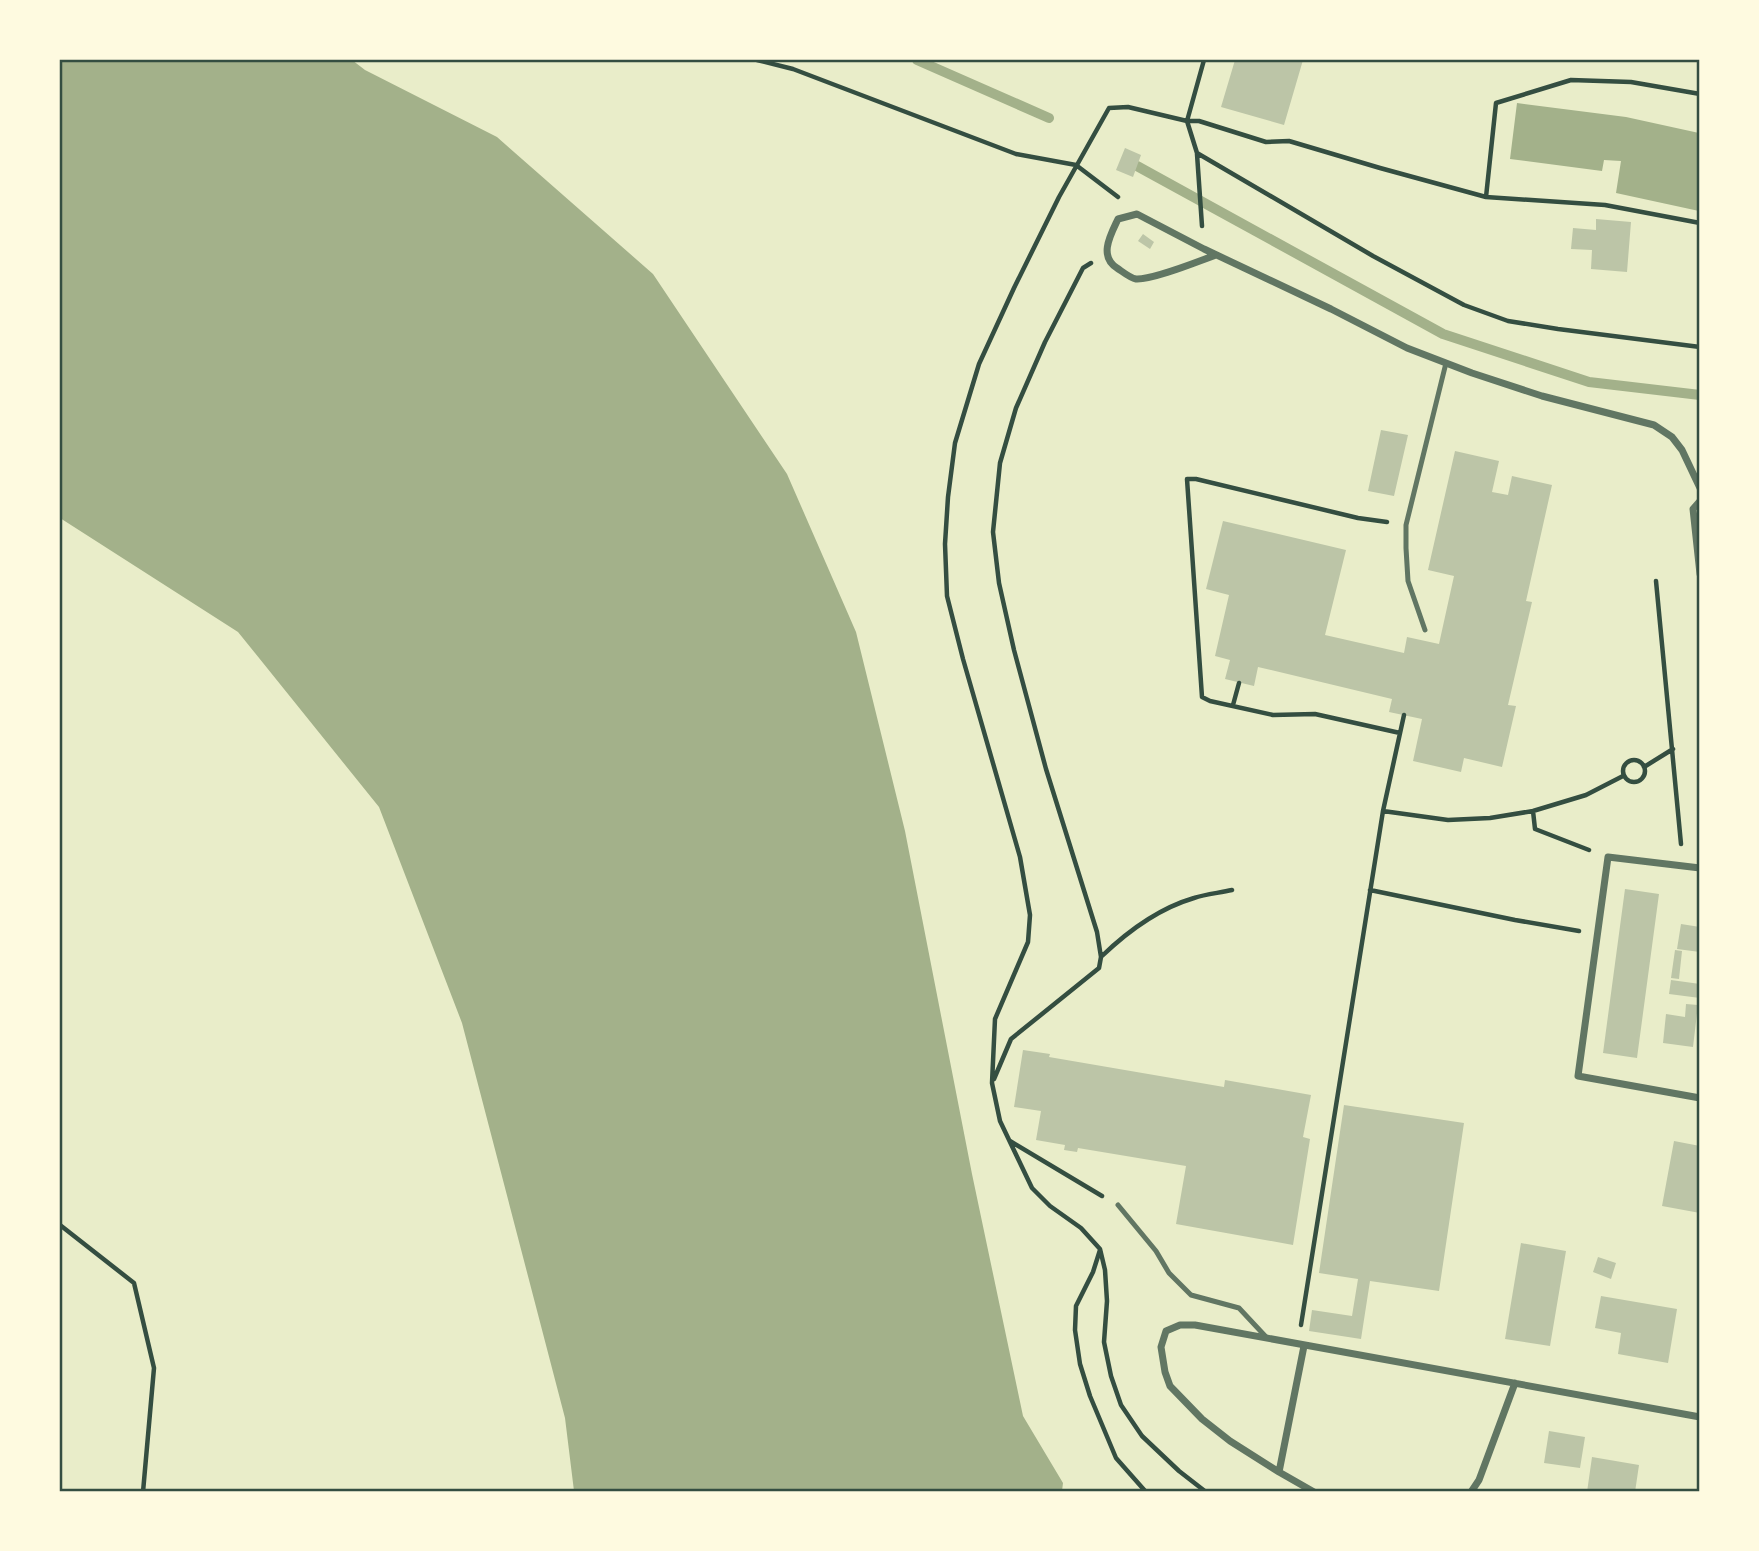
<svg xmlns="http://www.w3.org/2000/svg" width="1759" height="1551" viewBox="0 0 1759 1551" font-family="'PT Sans',sans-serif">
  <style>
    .water { fill: #a3b18a }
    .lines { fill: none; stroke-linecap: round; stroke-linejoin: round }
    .stream { stroke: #a3b18a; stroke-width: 10 }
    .building { fill: #bcc5a7 }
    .path { stroke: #344e41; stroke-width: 4.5 }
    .service { stroke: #617663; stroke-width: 5 }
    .minor { stroke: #617663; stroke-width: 7 }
    .neatline { fill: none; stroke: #344e41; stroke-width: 2.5 }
  </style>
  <rect width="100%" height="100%" fill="#e9edc9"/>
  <!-- water -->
  <path class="water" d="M60,60H352L365,70L497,137L653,274L787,474L856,632L905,831L972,1174L1023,1416L1063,1483L1062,1491H574L565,1418L462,1023L379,807L238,632L60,518Z
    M1517,103L1626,117L1699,133V211L1616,193L1621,161L1604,160L1602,171L1510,159Z"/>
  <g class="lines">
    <!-- stream -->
    <path class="stream" d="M917,60L1049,118
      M1137,166L1443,334L1589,382L1700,395"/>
  </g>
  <!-- building -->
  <path class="building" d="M1235,60H1303L1284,125L1221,107Z
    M1125,148L1141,155L1133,177L1116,170Z
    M1596,219L1631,222L1627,272L1591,269L1592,250L1571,249L1573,228L1596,230Z
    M1143,234L1154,242L1150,249L1138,241Z
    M1381,430L1408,435L1394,496L1368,491Z
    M1455,451L1499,461L1492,492L1508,495L1512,476L1552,485L1526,601L1532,602L1508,705L1516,706L1502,767L1464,758L1461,772L1413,761L1422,719L1389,712L1392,699L1258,667L1254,686L1225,679L1230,660L1215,656L1229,595L1206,589L1223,521L1346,550L1325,635L1404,653L1407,637L1439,644L1454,576L1428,570Z
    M1625,889L1659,894L1637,1058L1603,1053Z
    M1681,924L1700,927V952L1677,949Z
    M1675,950L1682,951L1679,979L1671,978Z
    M1671,980L1700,984V998L1669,994Z
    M1686,1004L1698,1005L1693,1047L1663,1043L1666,1014L1685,1017Z
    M1023,1050L1050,1054L1049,1057L1224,1087L1225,1080L1311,1095L1303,1137L1310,1139L1293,1245L1176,1224L1186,1166L1078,1148L1077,1152L1064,1150L1065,1145L1036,1140L1041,1111L1014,1107Z
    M1344,1105L1464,1123L1439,1291L1370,1281L1361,1339L1309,1331L1312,1310L1352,1316L1358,1279L1319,1273Z
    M1674,1141L1700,1146V1213L1662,1206Z
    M1521,1243L1566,1251L1550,1346L1505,1339Z
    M1598,1257L1616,1263L1611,1279L1593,1272Z
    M1601,1296L1677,1309L1668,1363L1618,1354L1621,1333L1595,1328Z
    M1549,1431L1585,1437L1580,1468L1544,1463Z
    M1592,1457L1639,1465L1635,1492H1587Z"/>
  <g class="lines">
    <!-- path -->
    <path class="path" d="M757,60L793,69L1016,154L1076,165L1118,197
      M1204,60L1187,121L1197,153L1373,256L1464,305L1508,321L1558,329L1700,347
      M1197,154L1202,226
      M1486,197L1496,103L1571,80L1631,82L1700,94
      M1387,522L1358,518L1196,479H1187L1202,697L1210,701L1273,715L1315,714L1400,733
      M1656,581L1681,844
      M1233,705L1239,683
      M1623 771a11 11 0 1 1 22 0a11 11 0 1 1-22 0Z
      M1644,767L1673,749
      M1383,811L1448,820L1490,818L1533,811L1586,795L1623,776
      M1533,811L1535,829L1589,850
      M1370,890L1515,920L1579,931
      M1102,956C1128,931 1160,908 1194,898C1206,894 1219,893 1232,890
      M994,1079L1011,1039L1099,968L1101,957L1097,932L1046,769L1014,650L999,583L993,532L1000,463L1016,408L1045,342L1083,268L1091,263
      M1010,1141L1102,1196
      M60,1225L134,1283L154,1368L143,1492
      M1100,1250L1093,1272L1076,1306L1075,1330L1080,1364L1090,1396L1116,1458L1146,1492
      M1301,1325L1383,811L1404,715
      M1206,1492L1179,1471L1142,1436L1121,1405L1111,1376L1104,1342L1107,1301L1105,1270L1100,1249L1081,1228L1050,1206L1032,1188L1000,1121L992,1083L995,1019L1028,942L1030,915L1020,857L963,659L947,596L945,544L948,497L955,443L979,364L1014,288L1059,197L1109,108L1128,107L1187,121H1199L1266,142L1289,141L1380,168L1486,197L1605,205L1700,223"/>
    <!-- service -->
    <path class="service" d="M1425,630L1408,581L1406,548V525L1446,363
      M1118,1205L1156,1251L1169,1273L1191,1295L1239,1308L1267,1338"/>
    <!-- minor -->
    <path class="minor" d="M1216,255C1199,261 1153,280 1136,279C1130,278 1123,272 1117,268C1098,256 1111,234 1118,219L1137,214L1204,249L1331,309L1407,348L1472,373L1542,396L1654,425L1672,437L1682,450L1700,488
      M1700,501L1693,509L1700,574
      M1700,868L1608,857L1578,1076L1700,1098
      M1304,1346L1279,1472L1314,1492
      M1279,1472L1230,1441L1202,1419L1170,1386L1165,1372L1161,1347L1166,1331L1180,1325H1195L1700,1417
      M1471,1492L1479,1480L1515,1383"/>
  </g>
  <!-- border -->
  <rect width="1759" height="1551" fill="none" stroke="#fefae0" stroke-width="122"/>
  <rect x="61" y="61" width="1637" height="1429" class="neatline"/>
</svg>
